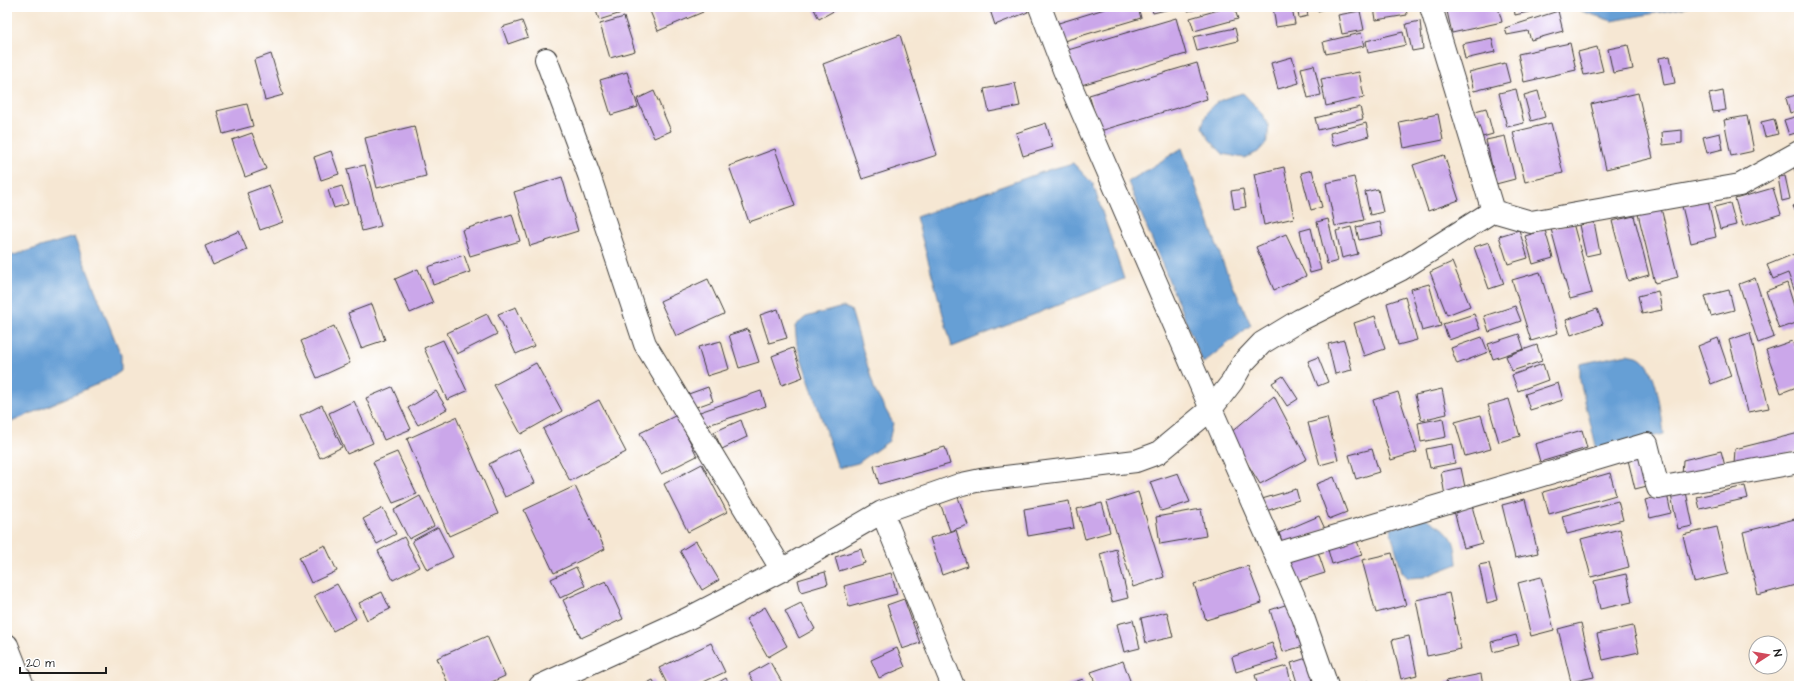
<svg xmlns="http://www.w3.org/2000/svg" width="1806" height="693" viewBox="0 0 1806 693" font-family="'Architects Daughter',sans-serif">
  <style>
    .water { fill: #669fd5; stroke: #415e78 }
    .building { fill: #cba7ea }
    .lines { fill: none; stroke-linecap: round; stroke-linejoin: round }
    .minor-casing { stroke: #3d3a37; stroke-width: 24 }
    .minor { stroke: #fff; stroke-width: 22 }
  </style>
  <rect width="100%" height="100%" fill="#fff"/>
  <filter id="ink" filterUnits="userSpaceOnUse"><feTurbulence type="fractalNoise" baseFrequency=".025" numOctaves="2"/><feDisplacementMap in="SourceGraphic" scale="8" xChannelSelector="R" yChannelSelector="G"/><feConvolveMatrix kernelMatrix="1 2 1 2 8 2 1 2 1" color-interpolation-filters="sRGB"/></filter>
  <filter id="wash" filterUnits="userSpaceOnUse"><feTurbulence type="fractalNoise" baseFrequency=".012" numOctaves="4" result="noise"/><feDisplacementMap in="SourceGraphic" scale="16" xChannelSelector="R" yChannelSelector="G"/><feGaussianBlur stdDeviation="0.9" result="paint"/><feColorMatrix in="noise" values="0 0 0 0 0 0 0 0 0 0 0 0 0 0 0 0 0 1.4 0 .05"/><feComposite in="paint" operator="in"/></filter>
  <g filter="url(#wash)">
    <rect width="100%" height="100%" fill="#f6e7d3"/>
    <path class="water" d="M1581 7H1688L1612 21 1581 11Z
      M1243 93 1260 111 1269 126 1267 142 1258 152 1244 158 1223 154 1209 139 1202 127C1209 101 1219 100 1243 93Z
      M1182 148 1225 268 1251 325 1203 363 1128 182Z
      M1073 163 1093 184 1124 279 952 347 916 217 1048 170Z
      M74 237 121 355V371L111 378 7 424V257Z
      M843 307 851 310 875 391 893 423 889 441 858 463 838 468 797 345 795 326 806 317Z
      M1627 354C1630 355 1636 355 1639 357 1658 367 1661 414 1664 434L1597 450 1580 381V364Z
      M1426 518C1451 534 1455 534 1457 564L1424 577 1408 578 1402 572 1390 529Z"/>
    <g id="blocks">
      <path class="building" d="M595 7H630L631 10 599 20Z
        M659 7H701L703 12 658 31 650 11Z
        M818 7H841L819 19 814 9Z
        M989 7H1026L1028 12 995 25Z
        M1111 7H1138L1141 18 1057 43 1052 25Z
        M1151 7H1174V8L1153 13Z
        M1187 7H1203V8L1188 11Z
        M1229 7H1234L1238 19 1194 31 1190 18Z
        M1273 7H1292L1295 24 1276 27Z
        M1297 7H1306L1308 16 1299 18Z
        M1317 7H1331L1318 11Z
        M1374 7H1406L1407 15 1376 20Z
        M1446 7H1498L1502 22 1452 33Z
        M1514 7H1546V8L1515 15Z
        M1360 11 1364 30 1342 34 1338 15Z
        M1558 11 1563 31 1531 40 1528 31 1507 35 1505 28Z
        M624 17 635 51 610 58 600 24Z
        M1176 18 1186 54 1078 86 1068 50Z
        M522 21 528 37 508 44 502 27Z
        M1420 21 1423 49 1412 51 1406 24Z
        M1235 28 1238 41 1197 51 1193 37Z
        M1403 32 1406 45 1368 53 1366 41Z
        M1361 33 1364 46 1326 54 1323 42Z
        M900 35 937 155 862 179 823 64Z
        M1492 38 1495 52 1465 59 1462 44Z
        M1570 43 1576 70 1524 82 1518 54Z
        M1628 45 1633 69 1613 73 1608 49Z
        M1597 47 1603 71 1584 75 1578 52Z
        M271 54 283 95 265 100 254 60Z
        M1670 56 1675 83 1664 85 1659 58Z
        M1292 57 1299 83 1278 89 1271 63Z
        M1197 63 1207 99 1100 131 1089 95Z
        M1505 63 1510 82 1474 91 1469 72Z
        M1314 65 1321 95 1308 98 1301 68Z
        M627 72 638 107 611 115 600 80Z
        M1359 72 1364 97 1326 106 1321 79Z
        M1015 83 1020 106 989 112 984 89Z
        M1516 89 1524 123 1507 127 1499 93Z
        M654 91 671 131 654 138 637 99Z
        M1538 91 1545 117 1531 121 1524 95Z
        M1723 91 1726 110 1713 112 1709 94Z
        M1638 93 1653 158 1606 169 1591 104Z
        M1799 94V110L1790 113 1786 98Z
        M247 104 253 126 223 134 217 111Z
        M1360 107 1363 119 1318 130 1315 118Z
        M1486 108 1493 134 1479 138 1472 112Z
        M1438 114 1443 140 1404 148 1399 122Z
        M1747 116 1754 151 1731 156 1724 120Z
        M1798 116 1799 132 1789 135 1784 120Z
        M1774 119 1778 134 1765 137 1761 122Z
        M1046 123 1053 147 1023 156 1016 133Z
        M1366 123 1369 136 1333 146 1330 133Z
        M1551 123 1563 173 1525 182 1513 132Z
        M414 126 426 176 377 188 365 138Z
        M1682 130V143L1663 145 1662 132Z
        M252 133 266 169 245 177 232 140Z
        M1720 133 1723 149 1707 153 1703 137Z
        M1505 136 1515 179 1496 184 1486 140Z
        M775 149 795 206 749 222 729 166Z
        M331 151 339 174 321 180 314 157Z
        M1444 155 1459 200 1428 211 1413 165Z
        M1799 161V185L1793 163Z
        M365 165 381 226 362 231 347 169Z
        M1284 167 1294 218 1264 225 1254 174Z
        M1312 170 1322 207 1311 210 1301 173Z
        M1785 176 1790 199 1782 201 1778 177Z
        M562 177 578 231 530 246 514 192Z
        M1354 177 1364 220 1335 226 1326 183Z
        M269 185 283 222 260 230 247 193Z
        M342 186 348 204 334 208 328 190Z
        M1773 188 1781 214 1743 226 1735 199Z
        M1243 189 1246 207 1234 209 1231 191Z
        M1378 189 1383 212 1370 215 1365 192Z
        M1708 200 1716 237 1691 243 1682 206Z
        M1730 203 1736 225 1720 229 1714 207Z
        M1799 204V219L1793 206Z
        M1661 208 1678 277 1655 283 1638 214Z
        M512 214 520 241 470 256 462 230Z
        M1634 216 1649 275 1628 281 1612 221Z
        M1328 219 1338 261 1327 264 1317 222Z
        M1380 222 1383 235 1359 240 1356 227Z
        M1594 222 1600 253 1586 256 1579 225Z
        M1573 223 1592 293 1570 299 1551 229Z
        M1351 227 1358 254 1342 258 1336 231Z
        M1311 228 1321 270 1310 273 1300 231Z
        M1519 230 1528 258 1508 264 1499 236Z
        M1545 230 1553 258 1533 264 1525 236Z
        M239 231 247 250 213 265 205 246Z
        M1286 234 1306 276 1274 290 1256 247Z
        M1489 242 1504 284 1489 289 1474 247Z
        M1799 252V303L1788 273 1773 279 1767 265Z
        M464 255 470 272 433 285 428 267Z
        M1452 262 1470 306 1447 315 1430 272Z
        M418 269 433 303 410 313 395 279Z
        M1540 272 1558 333 1531 341 1512 280Z
        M1755 278 1774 337 1758 343 1739 284Z
        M708 279 724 314 676 336 660 301Z
        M1787 283 1799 322 1779 329 1766 291Z
        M1429 284 1441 326 1422 331 1411 289Z
        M1729 290 1734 310 1711 316 1705 296Z
        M1658 291 1662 310 1642 314 1638 296Z
        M1405 297 1417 340 1398 345 1387 303Z
        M372 304 385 340 361 348 348 313Z
        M1515 306 1521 321 1489 332 1484 316Z
        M516 307 534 346 516 354 498 314Z
        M778 309 787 338 769 343 760 315Z
        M1597 309 1603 324 1571 335 1566 320Z
        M487 314 497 334 457 354 447 333Z
        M1474 314 1480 329 1449 340 1443 324Z
        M1375 316 1385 349 1364 356 1354 323Z
        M334 326 350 363 317 378 301 341Z
        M748 329 759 362 739 368 729 335Z
        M1750 333 1769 408 1748 412 1729 340Z
        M1519 334 1524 349 1493 359 1488 344Z
        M1482 337 1488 352 1457 364 1451 348Z
        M1718 338 1731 376 1711 384 1698 346Z
        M443 340 467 391 447 400 424 348Z
        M1344 340 1352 370 1335 374 1328 344Z
        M721 341 729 369 707 376 698 347Z
        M1792 341 1799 359V386L1781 393 1766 350Z
        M1537 345 1542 361 1512 371 1506 356Z
        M793 348 803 377 782 385 772 356Z
        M1318 357 1328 382 1318 386 1308 361Z
        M536 363 562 411 521 434 494 385Z
        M1543 364 1548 380 1518 391 1512 375Z
        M1283 376 1298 399 1287 406 1272 383Z
        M1558 383 1563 400 1530 410 1525 394Z
        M392 387 411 429 384 440 366 398Z
        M708 387 713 401 688 410 683 396Z
        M1442 389 1447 414 1421 420 1415 395Z
        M436 391 447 409 418 425 408 408Z
        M761 391 766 406 699 428 694 414Z
        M1398 392 1417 452 1391 460 1373 400Z
        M1274 396 1307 459 1260 484 1229 434Z
        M1509 399 1520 436 1499 442 1488 405Z
        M599 400 626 452 570 481 543 429Z
        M354 401 373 443 347 454 329 413Z
        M322 405 342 447 320 458 300 416Z
        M677 415 697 456 661 474 640 433Z
        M1481 415 1491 449 1465 456 1455 422Z
        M456 417 498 514 449 536 407 439Z
        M1327 418 1338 460 1320 465 1308 423Z
        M1443 418 1446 437 1421 442 1418 423Z
        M741 420 747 437 722 449 714 432Z
        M1582 430 1587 448 1540 462 1535 444Z
        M1799 433V451L1734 465 1735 449Z
        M1452 444 1455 463 1430 468 1426 449Z
        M945 447 950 464 879 484 874 466Z
        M519 449 535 483 505 497 489 464Z
        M1372 449 1379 472 1356 479 1349 455Z
        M1721 451 1725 466 1682 477 1683 460Z
        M397 452 417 494 393 503 373 462Z
        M1643 456 1651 485 1635 489 1628 460Z
        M702 464 727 512 688 532 664 484Z
        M1461 468 1466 492 1445 496 1441 472Z
        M1178 473 1190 502 1161 511 1150 482Z
        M1610 473 1616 495 1549 514 1543 492Z
        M1334 477 1347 512 1329 519 1316 484Z
        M575 486 605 549 554 573 524 510Z
        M1745 486 1748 498 1700 509 1697 497Z
        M1685 487 1693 526 1678 529 1670 490Z
        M1296 489 1299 500 1266 511 1262 499Z
        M1138 492 1164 577 1133 587 1107 502Z
        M1667 494 1671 513 1650 518 1645 500Z
        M420 496 434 526 409 539 394 510Z
        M958 497 968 525 950 531 940 503Z
        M1525 499 1538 553 1515 558 1502 505Z
        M1069 501 1074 528 1028 536 1024 509Z
        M1618 501 1623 520 1567 534 1562 516Z
        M1102 503 1110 532 1085 539 1077 509Z
        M1472 506 1482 543 1464 548 1454 511Z
        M383 508 396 534 377 544 363 519Z
        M1201 509 1206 536 1160 544 1156 517Z
        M1319 516 1325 529 1284 546 1279 533Z
        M1799 518V584L1758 595 1743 532Z
        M438 527 453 557 427 570 412 541Z
        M1717 527 1728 574 1694 582 1683 535Z
        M1620 529 1629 567 1591 577 1581 539Z
        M956 530 967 566 942 575 930 538Z
        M1355 535 1362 555 1332 564 1326 543Z
        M404 537 419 567 393 580 378 551Z
        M696 541 719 580 702 590 680 551Z
        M325 545 337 571 311 583 299 557Z
        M861 549 865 563 839 571 835 557Z
        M1116 549 1128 598 1112 602 1100 554Z
        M1318 552 1325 573 1296 582 1290 561Z
        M1392 553 1406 605 1376 613 1362 560Z
        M1489 563 1498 600 1487 603 1479 565Z
        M1248 566 1262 603 1206 620 1194 584Z
        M576 567 585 586 560 598 551 579Z
        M825 572 828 584 801 592 798 580Z
        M891 573 897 594 849 607 844 586Z
        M1626 574 1632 602 1600 609 1594 581Z
        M1541 577 1554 630 1531 636 1518 583Z
        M606 581 623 619 581 638 563 600Z
        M337 584 356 619 333 631 314 596Z
        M382 592 390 609 367 620 359 603Z
        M1449 593 1461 649 1427 656 1416 600Z
        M904 599 920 643 902 649 887 605Z
        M1294 602 1307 645 1283 652 1270 610Z
        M801 603 815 629 799 638 785 611Z
        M765 607 787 646 768 657 746 619Z
        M1167 612 1173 637 1146 643 1141 618Z
        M1133 620 1140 648 1124 652 1117 624Z
        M1581 623 1594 677 1571 682 1558 629Z
        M1633 626 1639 652 1603 660 1597 634Z
        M1516 635 1519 645 1493 652 1491 642Z
        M487 636 505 676 483 686H449L437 658Z
        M1409 636 1417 675 1401 679 1392 640Z
        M711 643 725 672 695 686H668L659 668Z
        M1272 643 1278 659 1236 672 1232 657Z
        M897 648 905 667 879 678 871 660Z
        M1313 656 1321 684 1298 686 1291 663Z
        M1123 661 1132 686H1096L1091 672Z
        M770 662 783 684 779 686H756L749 674Z
        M1287 666 1292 686H1258L1255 675Z
        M1481 674 1483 686H1447L1446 681Z
        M726 678 730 686H712Z
        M1083 679 1085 686H1063Z
        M653 680 656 686H641Z
        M1368 681 1370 686H1352Z"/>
    </g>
  </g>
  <g filter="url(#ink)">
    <use href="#blocks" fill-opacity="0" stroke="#3d3a37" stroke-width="1"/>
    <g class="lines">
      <g class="minor-casing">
        <path id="minor" d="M1040 7 1064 70 1211 409 1303 617 1327 686
          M1431 7 1493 211
          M546 59 589 175 645 344 782 570
          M882 512 953 686
          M1276 554 1647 444 1658 488 1799 462
          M7 645 23 686
          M540 686 687 619 782 570 882 512 962 484 981 480 1136 461 1158 453 1211 409 1232 382 1243 363 1262 343 1300 320 1400 270 1493 211 1531 222 1740 185 1799 152"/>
      </g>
      <use href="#minor" class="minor"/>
    </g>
  </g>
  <rect width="1806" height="693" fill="none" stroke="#fff" stroke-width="24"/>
  <g transform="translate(1768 655) rotate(78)"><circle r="19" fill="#ffffff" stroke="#a4a4a4"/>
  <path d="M0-3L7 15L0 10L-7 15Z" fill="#d1495b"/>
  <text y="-6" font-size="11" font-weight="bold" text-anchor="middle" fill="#1c1c1c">N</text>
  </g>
  <path d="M20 667v6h86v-6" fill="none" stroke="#1c1c1c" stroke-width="2"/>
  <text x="26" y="667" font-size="12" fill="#1c1c1c" stroke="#ffffff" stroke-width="3" paint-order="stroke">20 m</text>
</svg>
